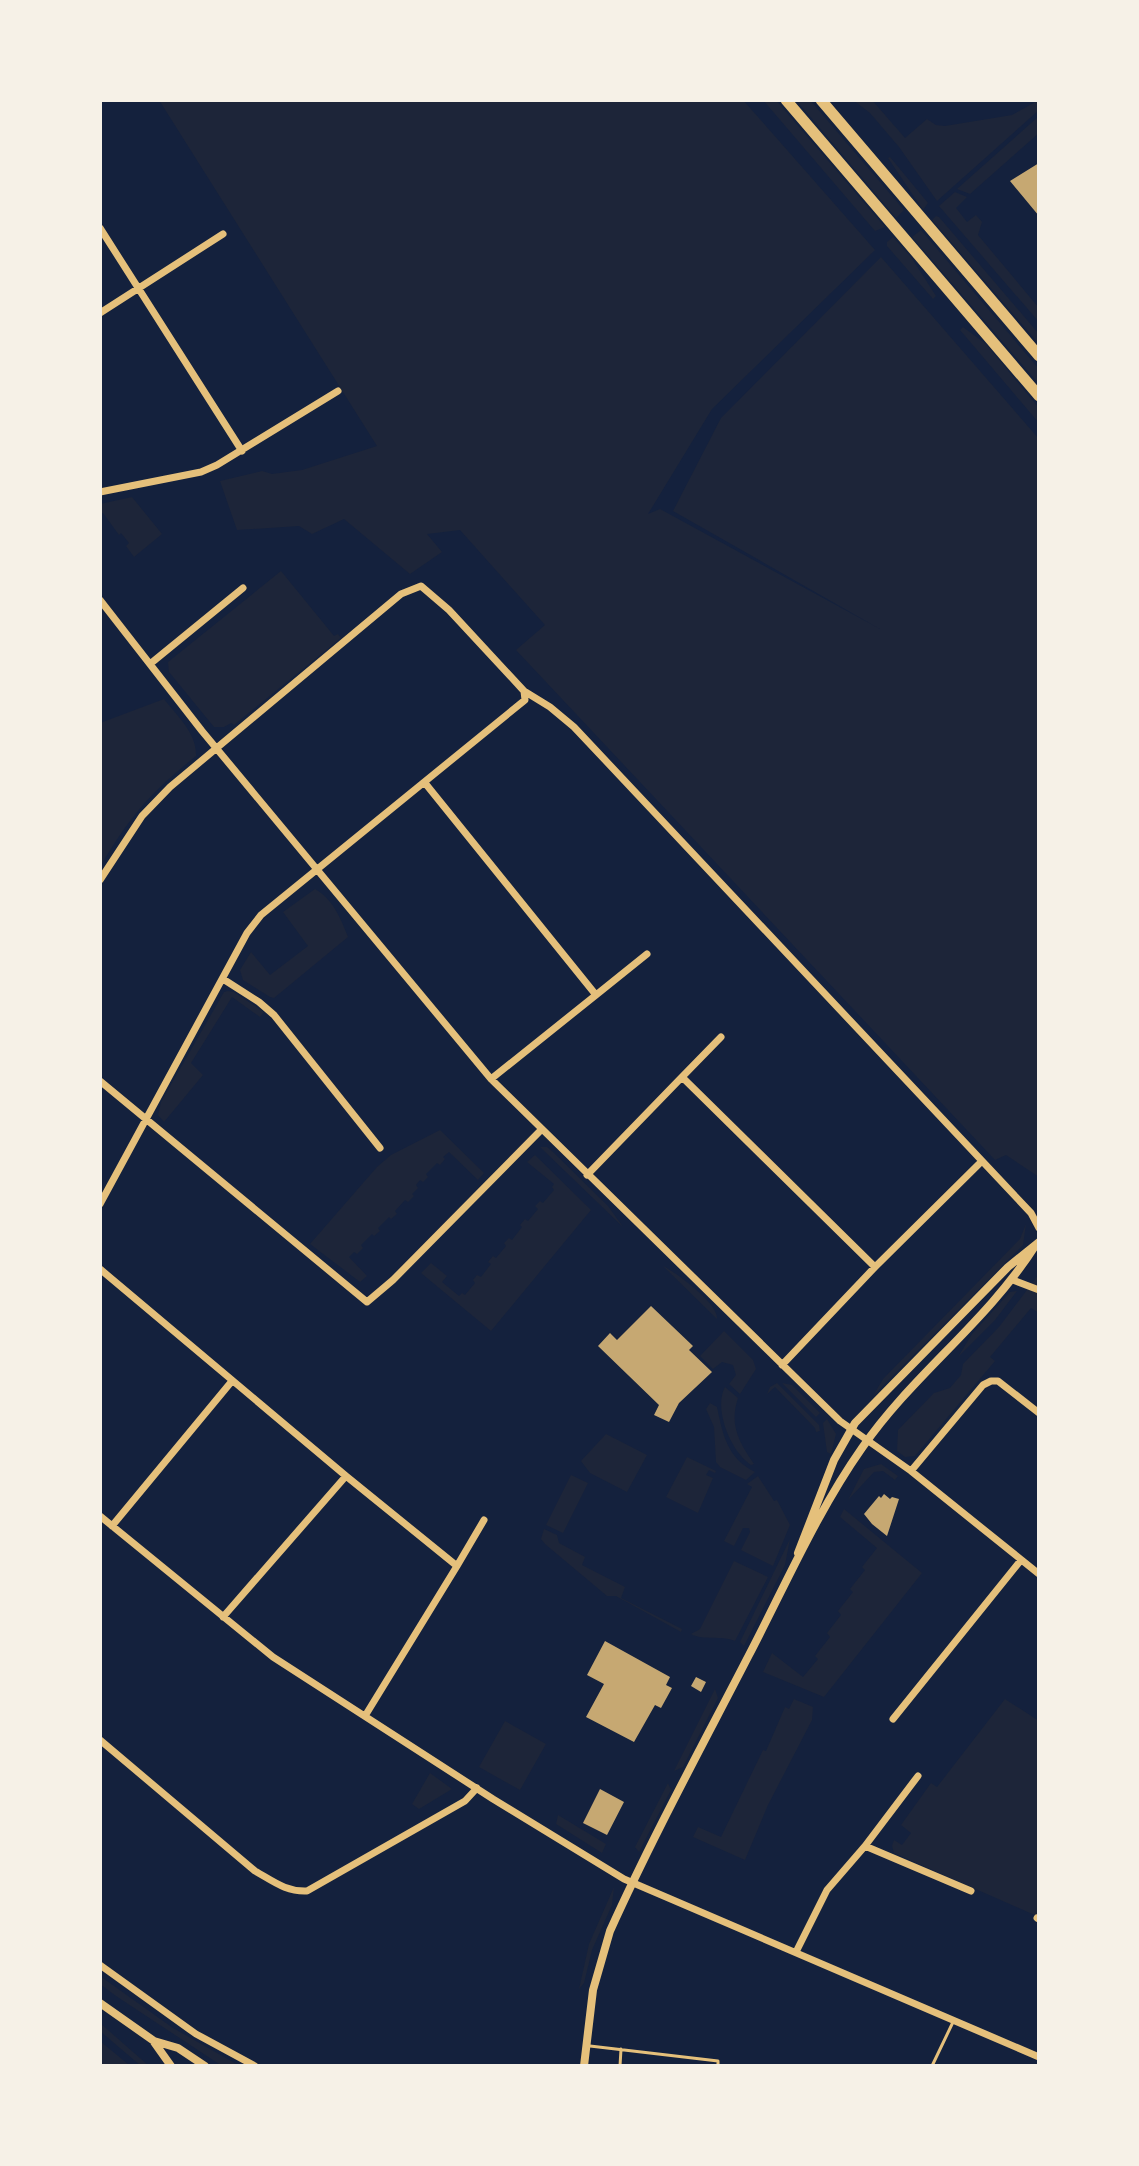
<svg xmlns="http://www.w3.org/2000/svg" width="1139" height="2166" viewBox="0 0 1139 2166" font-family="Rubik,sans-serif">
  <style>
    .green { fill: #1d2539 }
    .building { fill: #c6a872 }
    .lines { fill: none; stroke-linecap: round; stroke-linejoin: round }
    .service { stroke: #e5c07b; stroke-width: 3 }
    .minor { stroke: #e5c07b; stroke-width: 7 }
    .tertiary { stroke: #e5c07b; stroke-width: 8 }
    .primary { stroke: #e5c07b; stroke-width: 11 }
  </style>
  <rect width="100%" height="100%" fill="#14213d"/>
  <path class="green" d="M159 100H743L875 250 712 409 648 514 660 509 880 629 673 511 721 418 881 257 1039 439V1177L1006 1155 995 1160 516 650 545 625 460 530 427 534 442 552 410 574 344 519 312 534 299 526 237 530 220 481 262 471 272 474 302 470 377 446Z
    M763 100H776L885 227 875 231Z
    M796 100H810L904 210 896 218Z
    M853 100H872L905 138 927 119 936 125 945 126 1012 115 1039 100V110L937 201 899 147 870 113Z
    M1039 116V133L970 194 957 189Z
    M890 157 928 203 923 210 888 158Z
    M955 192 967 197 956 208 967 222 976 215 982 222 978 235 1039 308V322L939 206Z
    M936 216 939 217 1039 334V344L932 220Z
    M921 230 1039 369V384L912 237Z
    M893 237 911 257 936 296 933 299 887 246V242Z
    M963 327 986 344 1039 408V423L960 330Z
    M132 497 162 534 134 557 126 546 129 543 121 533 119 535 103 513H100V504Z
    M281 571 334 636 338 634 341 638 234 725 231 723 224 727H214L169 672 168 662Z
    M164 699C177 716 197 733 196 756 150 793 130 816 100 867V723Z
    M315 889C333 899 341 919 348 937L274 998 270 997 243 980 240 970 251 952 270 975 308 946 283 912Z
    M228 991 234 992 264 1012 260 1017 232 997 191 1063 203 1075 164 1122 158 1115 161 1102 224 992Z
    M440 1130 484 1173 478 1180 449 1152 443 1157 445 1159 440 1165 437 1163 426 1174 428 1177 423 1182 420 1180 416 1185 418 1188 412 1194 414 1196 408 1202 405 1200 395 1211 397 1214 391 1219 389 1217 378 1228 380 1231 374 1236 372 1234 361 1245 363 1248 357 1254 354 1252 349 1257 367 1276 360 1282 310 1244 377 1167 391 1155Z
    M540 1147H547L553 1152 608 1206 623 1227Z
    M535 1155 591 1210 491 1331 421 1273 431 1263 447 1276 442 1282 459 1296 462 1293 465 1295 475 1283 473 1280 477 1275 481 1277 491 1264 488 1262 493 1256 496 1258 506 1246 504 1243 509 1238 512 1240 522 1227 520 1225 525 1219 528 1221 538 1209 535 1206 540 1201 543 1203 554 1190 552 1187 554 1184 527 1162Z
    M1026 1224 1023 1245 873 1396 883 1379 1020 1239Z
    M663 1266C677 1273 719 1304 717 1319Z
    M1039 1274V1313L1031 1308 990 1357 995 1361 915 1456 905 1457 897 1451 898 1430 934 1393 950 1388 961 1375 963 1364 999 1327Z
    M1017 1291 995 1320 958 1357 972 1334 1010 1292Z
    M724 1331 753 1360 756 1369 740 1394 729 1384 736 1375 733 1365 722 1362 713 1369 700 1356Z
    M777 1383 819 1425 820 1431 816 1432 815 1428 775 1387 767 1394 770 1387Z
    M782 1383 792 1385 820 1413 816 1417Z
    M725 1387 738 1398C729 1425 739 1442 754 1464L751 1465C731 1452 713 1409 725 1387Z
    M710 1403 717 1407C723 1435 727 1458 755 1472L746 1480 720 1467 716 1462 714 1427 706 1409Z
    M827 1419 836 1434 831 1454 827 1452 823 1423Z
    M606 1434 647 1455 627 1492 590 1473 581 1461Z
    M687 1457 716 1471 715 1473 709 1470 706 1475 713 1478 698 1513 666 1497Z
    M881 1464 898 1476 895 1480 883 1471 874 1472 848 1500 864 1469Z
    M571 1475 588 1483 563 1533 546 1525Z
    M758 1476 774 1501 777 1500 790 1525 773 1566 741 1550 750 1532 749 1528H743L734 1546 724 1541 752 1487 747 1484Z
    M844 1509 922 1573 824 1697 763 1672 772 1653 803 1677 818 1659 815 1656 830 1637 827 1633 841 1615 838 1611 853 1592 850 1589 865 1570 862 1567 877 1548 840 1517Z
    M544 1529 557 1535 559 1543 585 1557 582 1565 625 1587 621 1598 682 1629 681 1632 616 1596H607L545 1544 541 1539Z
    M790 1539 785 1565 744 1646 740 1642Z
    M734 1561 768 1577 735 1641C721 1635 704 1641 691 1634L700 1629Z
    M715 1689 718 1698 683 1767 674 1771Z
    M794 1699 813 1707 812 1720 768 1805 745 1860 693 1837 698 1827 721 1837 763 1750 766 1751 785 1707 789 1709Z
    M1005 1699 1039 1721V1917L894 1853 892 1846 894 1840 902 1845 911 1833 901 1825 931 1783 937 1787Z
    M505 1721 546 1744 520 1790 479 1767Z
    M430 1773 452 1789 419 1809 412 1804Z
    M668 1783 671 1790 639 1852 635 1847Z
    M558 1815 606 1844 602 1853 556 1824Z
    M614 1887 612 1905 592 1950 584 1983 579 1989 589 1944Z
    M100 1976 173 2028 240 2066H222L116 1996 100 1984Z
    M100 2023 149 2066H141L100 2031Z
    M100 2041 129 2065 131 2066H100Z"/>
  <path class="building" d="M1039 163V216L1010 181Z
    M651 1306 693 1346 689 1350 712 1372 679 1403 669 1422 654 1415 659 1405 598 1346 610 1333 617 1340Z
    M884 1494 890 1499 892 1497 899 1499 887 1536 872 1524 864 1514 879 1496 881 1498Z
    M605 1641 670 1677 666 1685 672 1688 661 1708 655 1705 634 1742 586 1717 604 1684 587 1675Z
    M696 1677 706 1682 701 1692 691 1686Z
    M600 1789 624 1802 607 1835 583 1823Z"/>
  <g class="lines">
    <path class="service" d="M590 2046 718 2061V2066
      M620 2066 621 2049
      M932 2066 954 2020"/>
    <path class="minor" d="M100 228 242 451
      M100 313 223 234
      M100 492 201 472 217 465 338 391
      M100 600 202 731 491 1079 840 1421 911 1471 1039 1574
      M150 664 243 588
      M425 783 596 995 491 1079
      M100 880 142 816 170 787 401 594 421 586 449 610 524 691 550 707 574 727 1031 1213 1039 1228
      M223 979 259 1002 274 1015 380 1148
      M596 995 647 954
      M682 1077 721 1037
      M100 1081 367 1302 393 1280 541 1130
      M587 1175 682 1077 875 1267
      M100 1204 247 933 261 915 525 700 524 691
      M100 1269 346 1476 457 1566 365 1716
      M1013 1280 1039 1290
      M782 1365 875 1267 982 1161
      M911 1471 983 1385 991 1381H998L1039 1413
      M100 1516 273 1657 493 1799 624 1879 1039 2057
      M112 1526 232 1381
      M457 1566 484 1520
      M223 1617 346 1476
      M893 1719 1021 1560
      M100 1740 255 1871C273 1881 286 1892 307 1891L465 1801 477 1788
      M865 1846 918 1776
      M1037 1918 1039 1919
      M796 1952 827 1890 865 1846 971 1891
      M100 1965 196 2034 255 2066"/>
    <path class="tertiary" d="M798 1553 834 1460 855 1423 1008 1267 1039 1242
      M100 2003 154 2041 178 2048 205 2066
      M154 2042 171 2066
      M584 2066 593 1990 610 1931C652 1838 702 1746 749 1655 785 1586 817 1512 862 1448 913 1374 986 1323 1035 1246"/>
    <path class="primary" d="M786 100 1039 396
      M821 100 1039 356"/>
  </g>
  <rect width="1139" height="2166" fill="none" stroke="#f6f1e7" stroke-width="204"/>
</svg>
